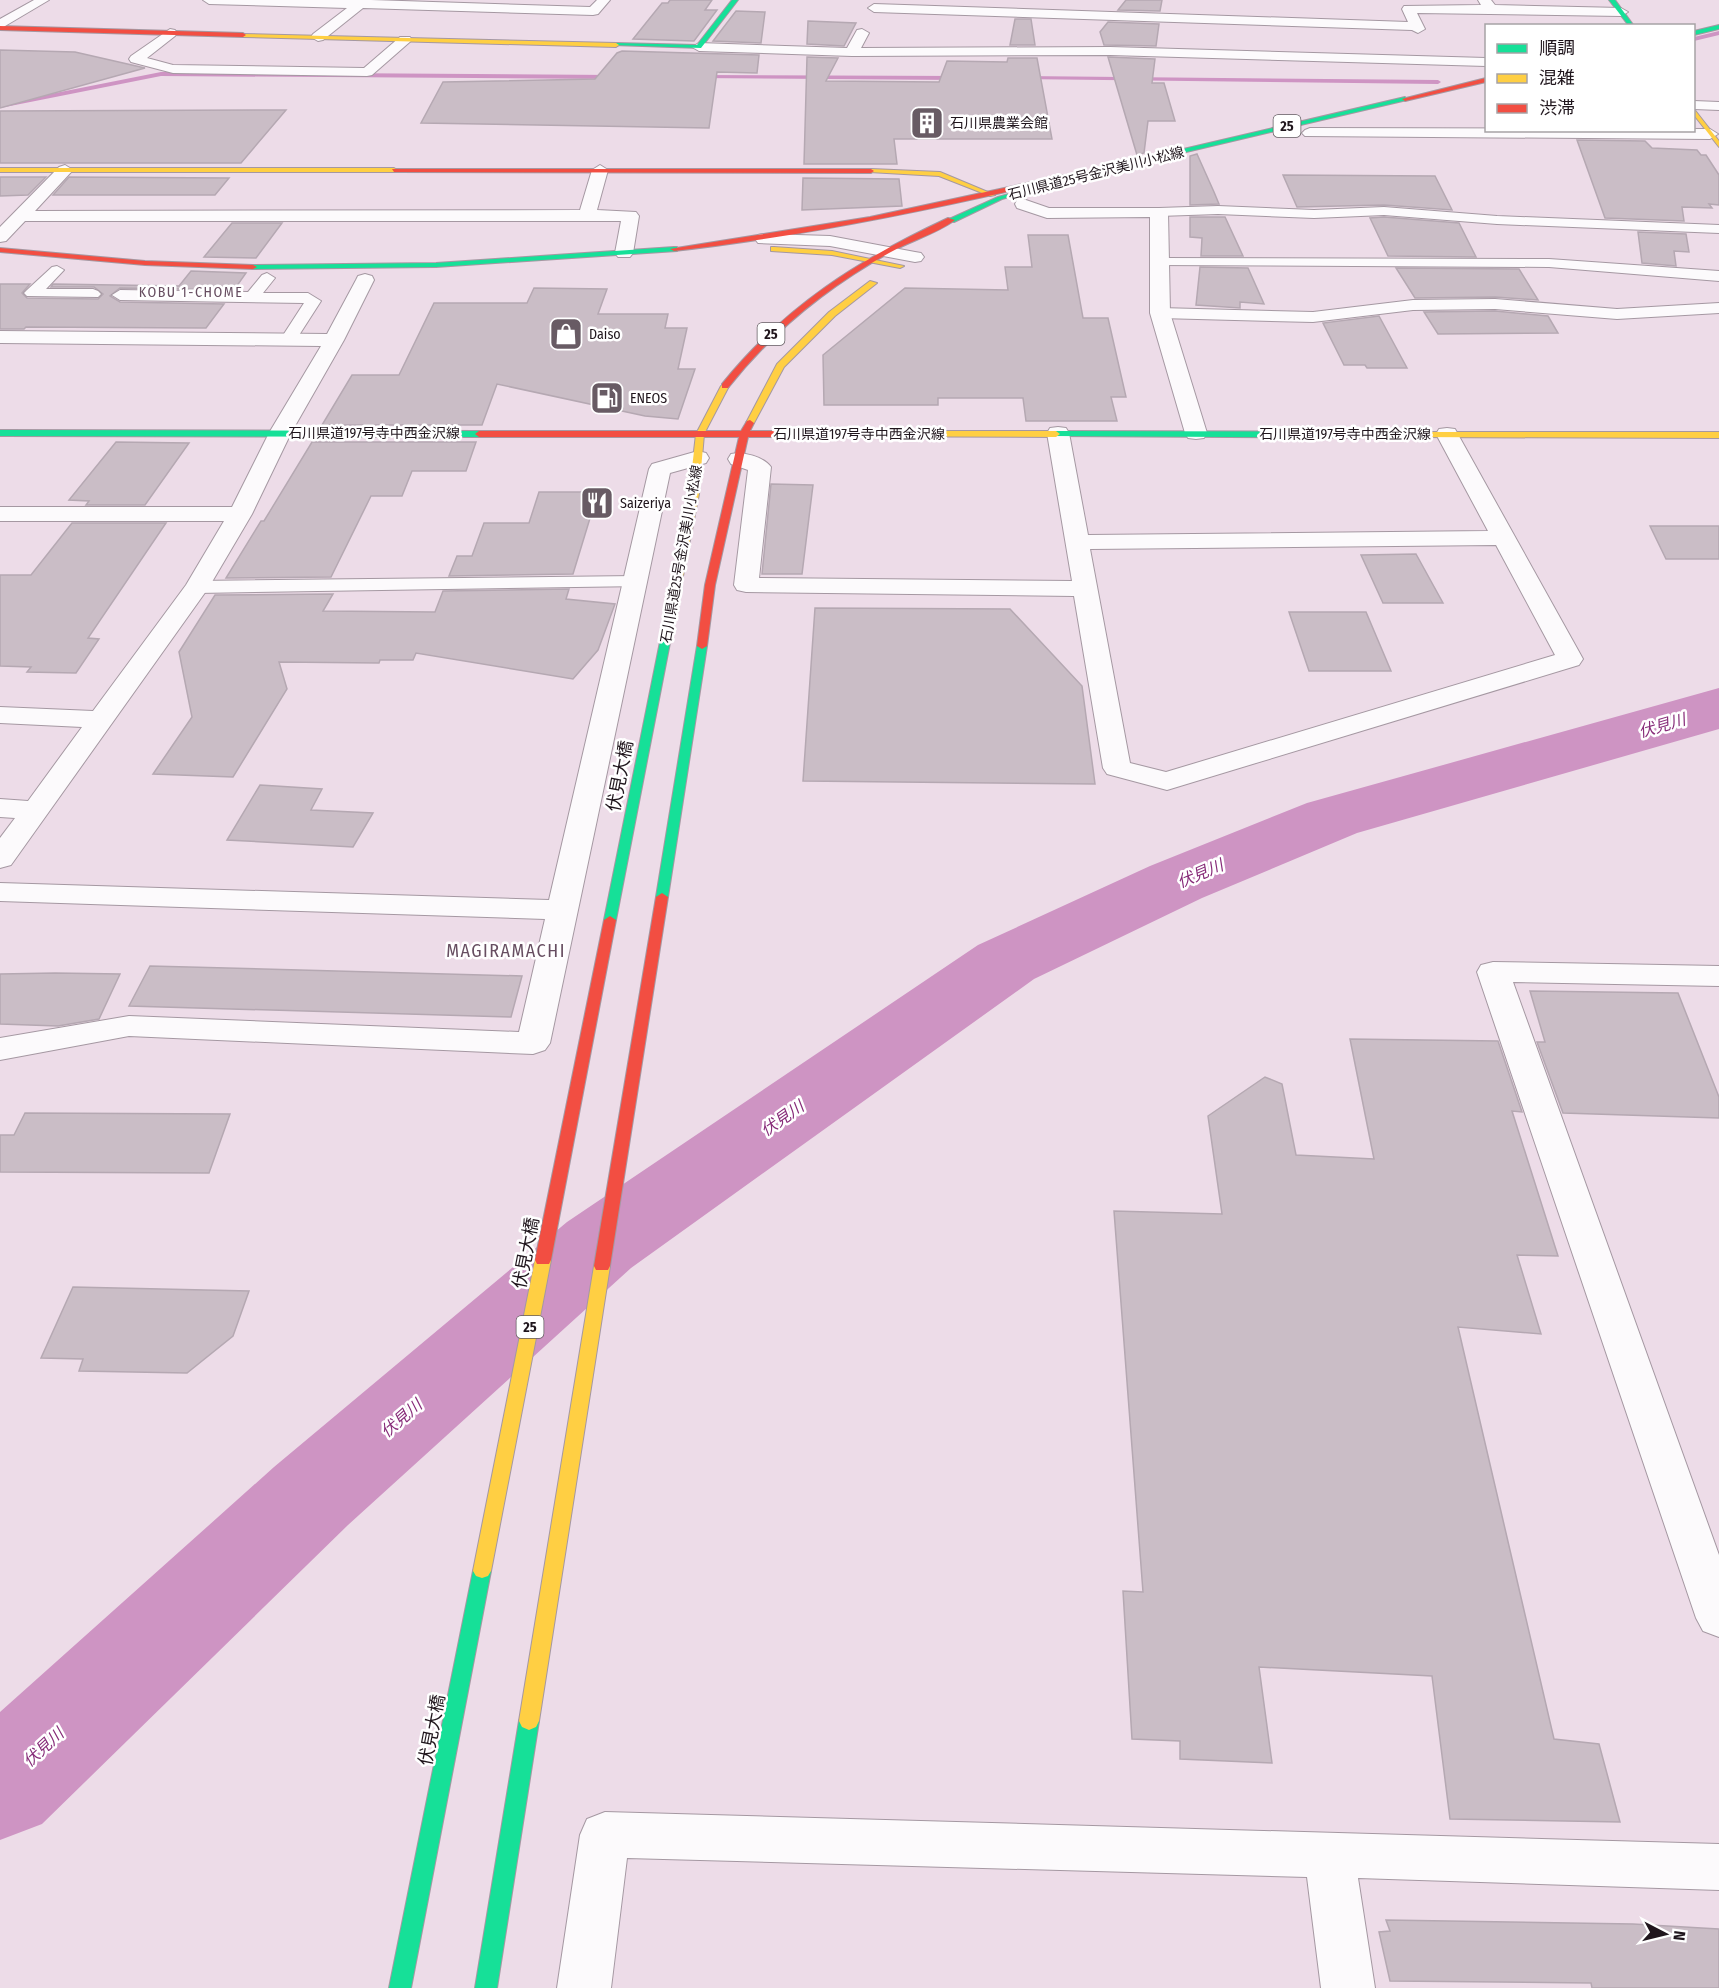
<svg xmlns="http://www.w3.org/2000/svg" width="1719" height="1988" viewBox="0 0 1719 1988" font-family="'Fira Sans Condensed','Noto Sans JP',sans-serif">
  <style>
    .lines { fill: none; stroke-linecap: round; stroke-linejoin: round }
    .stream { fill: #ce94c3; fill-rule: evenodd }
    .river { fill: #ce94c3; fill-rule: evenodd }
    .building { fill: #cabdc6; stroke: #b5a8b2; stroke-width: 1.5 }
    .lane-casing { stroke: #a598a2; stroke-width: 2 }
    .street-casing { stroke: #a598a2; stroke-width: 2 }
    .fast-casing { stroke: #a598a2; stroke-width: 2 }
    .slow-casing { stroke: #a598a2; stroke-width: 2 }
    .jam-casing { stroke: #a598a2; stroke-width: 2 }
    .lane { fill: #fcfafc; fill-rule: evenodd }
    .street { fill: #fcfafc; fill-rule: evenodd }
    .fast { fill: #16e098; fill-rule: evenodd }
    .slow { fill: #ffcf43; fill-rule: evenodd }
    .jam { fill: #f24e42; fill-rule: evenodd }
    .labels { text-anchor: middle; stroke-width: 5; stroke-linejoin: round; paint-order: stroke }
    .far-poi-label { font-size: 14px; fill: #20161d; stroke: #fff; text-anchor: start }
    .shield { fill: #fff; stroke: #635c61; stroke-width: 1.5 }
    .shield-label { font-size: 14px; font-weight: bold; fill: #20161d }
    .far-street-label { font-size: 14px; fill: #20161d; stroke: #fff }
    .far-neighbourhood-label { font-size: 14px; letter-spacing: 1.5px; fill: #674e61; stroke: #fff }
    .water-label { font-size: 16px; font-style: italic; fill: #872c79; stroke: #fff }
    .near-street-label { font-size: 18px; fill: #20161d; stroke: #fff }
    .quarter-label { font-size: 18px; letter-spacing: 1.5px; fill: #674e61; stroke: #fff }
  </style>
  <rect width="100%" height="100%" fill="#eddce8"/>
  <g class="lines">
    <path class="stream" d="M1719 31V35L1694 41V37Z
      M161 72 613 75 616 77 613 79 161 76 0 108V104Z
      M698 75 958 76 961 78 958 80 696 78Z
      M1022 76 1438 80 1441 82 1438 84 1020 79Z"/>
    <path class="river" d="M1719 688V729L1357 833 1202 898 1034 979 631 1268 348 1525 42 1824 0 1840V1712L274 1467 567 1222 978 945 1150 866 1307 803Z"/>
  </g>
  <path class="building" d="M670 0H712L705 10H717L694 41 633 39 662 3H668Z
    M1126 0H1162L1160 11 1118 10Z
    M736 11 765 12 761 43 713 41Z
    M1015 19H1031L1035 45H1010Z
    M808 21 856 23 844 46 807 44Z
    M1108 22 1159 24 1156 46 1104 45 1100 32Z
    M0 50 75 52 145 68 0 108Z
    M622 51 759 55 757 73 717 72 709 128 421 123 443 82 595 79 617 53Z
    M807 57 838 58 826 81 939 82 947 61 1007 62 1008 58H1037L1052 139H894L897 164H804Z
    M1108 57 1155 59 1152 83H1164L1175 121H1148L1144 153 1137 155Z
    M286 110 241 163H0V111Z
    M1577 140 1645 141 1652 148 1697 150 1701 155H1706L1719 175V205L1709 204 1712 208 1682 207 1684 221 1605 218Z
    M1197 154 1214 192 1219 204 1190 205V156Z
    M1283 175 1435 176 1452 210 1384 205 1297 207Z
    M0 177H46L28 195 0 196Z
    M69 177 229 178 215 195H53Z
    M803 178 899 179 902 206 802 210Z
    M1190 217H1225L1243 256H1201L1202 238 1190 237Z
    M1384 217 1459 223 1476 257 1388 256 1370 218Z
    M232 223H282L256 258 204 257Z
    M1638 232 1686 234 1689 252 1674 251 1676 266 1642 263Z
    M1028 235H1068L1083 318H1108L1126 397H1111L1117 421H1026L1023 398H938V405H824L823 355 905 288 1008 290 1005 267H1032Z
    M1200 267 1248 268 1264 304 1240 302V308L1196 305Z
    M1396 268 1519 269 1538 300 1495 297 1415 298Z
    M191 271 246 273 234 290 120 288 110 296 120 302 224 304 206 328 26 327 24 329H0V284H30L22 293 27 298 98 299 103 294 94 287H51L53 284 179 286Z
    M534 288 607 289 598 314H668L665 328H687L678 369H695L678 419 645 416 497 384 482 425H322L352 375H399L434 303H527Z
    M1495 311 1548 316 1558 333 1438 334 1424 312Z
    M1379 316 1407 368H1367L1365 365H1344L1323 323Z
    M116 442 189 443 145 505H86L89 501 69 500Z
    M312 442H476L466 471H412L402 496H371L331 577 226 578 261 521H264Z
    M771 484 813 485 802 574H762Z
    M539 492H598L573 574 449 576 457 556H472L484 523H529Z
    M72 523H166L88 638 99 639 76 673 27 672 31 667 0 666V575H31Z
    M1650 526H1719V559H1666Z
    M1416 554 1443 603H1383L1361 555Z
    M569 589 566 599 615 604 598 650 573 679 416 653 413 660H380L379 663 279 662 287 689 233 777 153 774 192 717 179 652 215 595 333 594 323 611 435 612 443 591Z
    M815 608 1010 609 1082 686 1095 784 803 781Z
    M1289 612H1366L1391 671H1309Z
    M260 785 322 789 311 810 373 813 353 847 227 840Z
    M150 966 522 976 511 1017 129 1006Z
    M55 973 120 974 99 1019 58 1026 0 1024V974Z
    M1530 991 1678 993 1719 1097V1118L1563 1113 1537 1042H1545Z
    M1350 1039 1498 1041 1522 1112 1512 1111 1558 1256 1517 1255 1541 1334 1458 1327 1554 1739 1599 1744 1620 1822 1450 1819 1432 1676 1259 1667 1272 1763 1180 1759V1741L1132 1739 1123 1591 1143 1592 1114 1211 1222 1214 1208 1116 1265 1077 1282 1084 1296 1155 1374 1159Z
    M25 1113 230 1114 209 1173 0 1172V1135H14Z
    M73 1287 249 1291 233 1336 187 1373 79 1371 83 1359 41 1358Z
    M1386 1920 1633 1924 1719 1929V1988H1592L1591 1983 1390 1981 1379 1932 1390 1931Z"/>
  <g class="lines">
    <g class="lane-casing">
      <path id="lane" d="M1218 206 1314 210 1384 207 1497 216 1719 225V233L1497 224 1384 215 1314 218 1218 214 1159 216 1152 212 1159 208Z
        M1159 258 1549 259 1719 271V281L1549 267 1154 265 1152 262Z
        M57 266 64 270 46 289H93L98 291 101 294 98 297 27 296 24 293 27 290 52 267Z
        M267 273 275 278 263 293H308L321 301 294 343H282L280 340 304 303 120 300 112 295 120 290 248 292 262 275Z
        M1495 299 1617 309 1719 303V313L1617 319 1495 309 1413 310 1313 322 1160 318 1152 313 1160 308 1313 312 1413 300Z
        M636 576 643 578 646 582 643 586 197 593 190 591 187 587 190 583 197 581Z"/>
    </g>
    <g class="street-casing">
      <path id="street" d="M34 0H49L0 29V19Z
        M203 0H371L590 7 597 0H610L598 14 593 15 363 8 323 40 318 41 311 37 313 34 347 8 209 4Z
        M1478 0H1491L1495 5 1621 8 1628 12 1621 16 1417 13 1425 29 1418 33 1412 30 874 12 868 8 874 4 1408 22 1402 9 1404 6 1481 5Z
        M170 29 175 30 177 33 175 36 147 58 173 65 364 68 400 37H410L412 40 372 75 367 76 173 73 131 62 129 59 131 56Z
        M862 29 869 33 861 48 1110 47 1486 58V66L1110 55 852 56 699 51 692 47 699 43 847 48 857 30Z
        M1694 101 1719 102V110L1694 109Z
        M1310 128 1710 129 1718 134 1710 139 1305 136 1302 133 1305 130Z
        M65 165 73 170 35 211 580 210 592 170 600 165 608 170 597 210 636 212 639 216 633 253 630 257H618L615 253 621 221H25L6 241 0 242V227L59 167Z
        M1023 199 1049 208H1165L1168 212 1170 313 1207 433 1204 438 1196 439 1188 438 1185 433 1150 313V217L1047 218 1017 208 1015 204 1017 200Z
        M764 234 830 236 915 252 921 253 924 257 921 261 915 262 830 246 758 243 755 239 758 235Z
        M365 274 372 276 374 280 344 340 291 433 252 514 209 587 11 865 0 868V838L15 818 0 817V799L28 801 82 727 0 723V707L93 711 186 585 224 521H0V507H232L269 433 321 346 0 343V331L327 334 356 280 358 276Z
        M1058 427 1066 428 1069 433 1088 535 1488 531 1436 434 1439 429 1447 428 1455 429 1583 659 1579 665 1167 790 1107 774 1103 768 1074 596 746 592 737 590 734 585 748 470 731 464 728 459 731 454C743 451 764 457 771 467L759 578 1072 581 1047 433 1050 428ZM1496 545 1555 655 1166 772 1130 763 1090 549Z
        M698 451 706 453 709 458 706 463 670 473 550 1043 545 1050 533 1054 129 1036 0 1060V1038L129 1016 519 1032 545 919 0 901V883L549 900 649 469 652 464Z
        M1493 962 1719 966V986L1513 982 1719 1555V1637L1703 1631 1696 1618 1477 972 1481 965Z
        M605 1812 1719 1844V1890L1358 1878 1375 1988H1321L1307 1877 627 1858 611 1988H557L580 1835 587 1819Z"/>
    </g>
    <g class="fast-casing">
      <path id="fast" d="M732 0H738L701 48 613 45 616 43 697 45Z
        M1609 0H1615L1634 26H1629Z
        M1719 25V29L1694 35V31Z
        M1405 97 1407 100 1089 175 1002 199 954 222 947 220 998 197 1085 172Z
        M674 247H677V251L436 267 253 269 249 267 253 265 436 263Z
        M0 430 479 431 483 434 479 437 0 436Z
        M1056 431 1413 432 1417 435 1413 438 1053 436 1052 434Z
        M671 609 676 612 616 920 610 924 604 920 666 612Z
        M702 643 707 646 668 897 662 901 656 897 697 646Z
        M482 1564 488 1566 491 1571 411 1988H389L473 1571 476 1566Z
        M529 1712 536 1715 539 1721 497 1988H475L519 1721 522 1715Z"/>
    </g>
    <g class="slow-casing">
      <path id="slow" d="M241 34 616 43 619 45 616 47 243 37Z
        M1694 109 1719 141V147L1694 115Z
        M0 168H394L397 170 394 172H0Z
        M871 169 940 172 995 195 990 196 939 176 869 172Z
        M774 247 832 251 904 266 900 268 832 255 771 251V247Z
        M870 281 877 283 835 316 784 367 754 423 747 425 746 423 777 364 829 312Z
        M725 383 729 386 704 434 699 494 676 612 671 615 666 612 689 494 696 434 721 386Z
        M792 431H1056L1060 434 1056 437 789 436 788 434Z
        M1413 432H1719V438L1410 437V433Z
        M543 1255 549 1256 551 1260 491 1571 488 1576 482 1578 476 1576 473 1571 535 1260 537 1256Z
        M602 1260 608 1262 610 1266 539 1721 536 1727 529 1730 522 1727 519 1721 594 1266 596 1262Z"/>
    </g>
    <g class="jam-casing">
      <path id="jam" d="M0 26 243 33 246 35 243 37 0 30Z
        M1486 78V82L1405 101 1402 99Z
        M392 169H871L874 171 871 173 394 172Z
        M1064 175 1066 178C937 209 806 236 674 251L670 249 870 217Z
        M948 218 955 220C936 234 910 241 889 253 826 288 773 331 728 388H722V384C785 306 858 260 948 218Z
        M0 248 145 261 253 265 257 267 253 269 145 265 0 252Z
        M750 420 754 423 750 431H792L796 434 792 437H748L715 585 707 646 702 649 697 646 705 585 739 437H479L475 434 479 431H741L747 421Z
        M662 893 668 897 610 1266 608 1270H596L594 1266 656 897Z
        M610 916 616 920 551 1260 549 1264H537L535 1260 604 920Z"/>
    </g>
    <use href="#lane" class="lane"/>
    <use href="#street" class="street"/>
    <use href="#fast" class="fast"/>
    <use href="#slow" class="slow"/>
    <use href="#jam" class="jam"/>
  </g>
  <defs>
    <g id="building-square" transform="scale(1.725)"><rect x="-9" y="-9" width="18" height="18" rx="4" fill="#685b64" stroke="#fff"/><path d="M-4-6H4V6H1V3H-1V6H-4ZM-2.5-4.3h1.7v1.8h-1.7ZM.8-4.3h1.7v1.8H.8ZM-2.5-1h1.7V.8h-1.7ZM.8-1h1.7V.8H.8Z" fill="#fff"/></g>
    <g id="shop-square" transform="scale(1.725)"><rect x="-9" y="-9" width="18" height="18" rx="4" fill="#685b64" stroke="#fff"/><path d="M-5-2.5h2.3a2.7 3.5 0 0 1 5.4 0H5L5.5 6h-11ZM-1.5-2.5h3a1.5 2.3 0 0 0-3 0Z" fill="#fff"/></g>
    <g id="fuel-square" transform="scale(1.725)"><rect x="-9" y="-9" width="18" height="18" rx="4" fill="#685b64" stroke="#fff"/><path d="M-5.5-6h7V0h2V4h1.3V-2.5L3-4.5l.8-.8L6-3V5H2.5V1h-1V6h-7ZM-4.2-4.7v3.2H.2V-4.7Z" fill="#fff"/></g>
    <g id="restaurant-square" transform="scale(1.725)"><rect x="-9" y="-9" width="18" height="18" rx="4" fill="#685b64" stroke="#fff"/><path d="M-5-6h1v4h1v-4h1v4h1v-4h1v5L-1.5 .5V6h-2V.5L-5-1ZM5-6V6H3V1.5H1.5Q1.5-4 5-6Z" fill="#fff"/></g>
  </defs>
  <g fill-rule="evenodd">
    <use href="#building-square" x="927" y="123"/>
    <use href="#shop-square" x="566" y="334"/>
    <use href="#fuel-square" x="607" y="398"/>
    <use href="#restaurant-square" x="597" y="503"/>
  </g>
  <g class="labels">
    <g class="far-poi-label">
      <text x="950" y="128">石川県農業会館</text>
      <text x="589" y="339">Daiso</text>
      <text x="630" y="403">ENEOS</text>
      <text x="620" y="508">Saizeriya</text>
    </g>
    <g class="shield">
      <rect x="1273.5" y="115" width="27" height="22" rx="4.5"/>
      <rect x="757.5" y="323" width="27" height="22" rx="4.5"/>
      <rect x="516.5" y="1316" width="27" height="22" rx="4.5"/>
    </g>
    <g class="shield-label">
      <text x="1287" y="131">25</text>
      <text x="771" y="339">25</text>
      <text x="530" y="1332">25</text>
    </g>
    <g class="far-street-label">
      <text transform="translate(1096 173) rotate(-14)" y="5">石川県道25号金沢美川小松線</text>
      <text x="374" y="438">石川県道197号寺中西金沢線</text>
      <text x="859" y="439">石川県道197号寺中西金沢線</text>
      <text x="1345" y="439">石川県道197号寺中西金沢線</text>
      <text transform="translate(681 554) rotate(-80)" y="5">石川県道25号金沢美川小松線</text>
    </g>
    <g class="far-neighbourhood-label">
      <text x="191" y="297">KOBU 1-CHOME</text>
    </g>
    <g class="water-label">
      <text transform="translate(1662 725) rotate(-16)" y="6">伏見川</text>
      <text transform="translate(1200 873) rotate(-23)" y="6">伏見川</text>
      <text transform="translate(782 1118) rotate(-35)" y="6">伏見川</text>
      <text transform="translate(401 1418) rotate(-41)" y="6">伏見川</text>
      <text transform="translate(43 1747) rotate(-43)" y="6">伏見川</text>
    </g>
    <g class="near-street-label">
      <text transform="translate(620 776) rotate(-79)" y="6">伏見大橋</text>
      <text transform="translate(526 1253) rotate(-79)" y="6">伏見大橋</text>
      <text transform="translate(432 1730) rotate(-79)" y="6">伏見大橋</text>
    </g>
    <g class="quarter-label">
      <text x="506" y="957">MAGIRAMACHI</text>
    </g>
  </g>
  <rect x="1485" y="24" width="210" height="108" fill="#ffffff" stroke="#a6a2a5" stroke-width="1.5"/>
  <rect x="1497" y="44" width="30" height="9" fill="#16e098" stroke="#a6a2a5" stroke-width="1.5"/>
  <text x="1539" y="54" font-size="18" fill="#20161d">順調</text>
  <rect x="1497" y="74" width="30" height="9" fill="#ffcf43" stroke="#a6a2a5" stroke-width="1.5"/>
  <text x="1539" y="84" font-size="18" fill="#20161d">混雑</text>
  <rect x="1497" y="104" width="30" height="9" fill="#f24e42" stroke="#a6a2a5" stroke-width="1.5"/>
  <text x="1539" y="114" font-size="18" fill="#20161d">渋滞</text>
  <g transform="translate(1665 1934) rotate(97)" stroke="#ffffff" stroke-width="4.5" paint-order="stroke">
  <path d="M0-4.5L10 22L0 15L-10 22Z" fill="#20161d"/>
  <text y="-9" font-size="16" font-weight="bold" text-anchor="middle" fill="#20161d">N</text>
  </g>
</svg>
